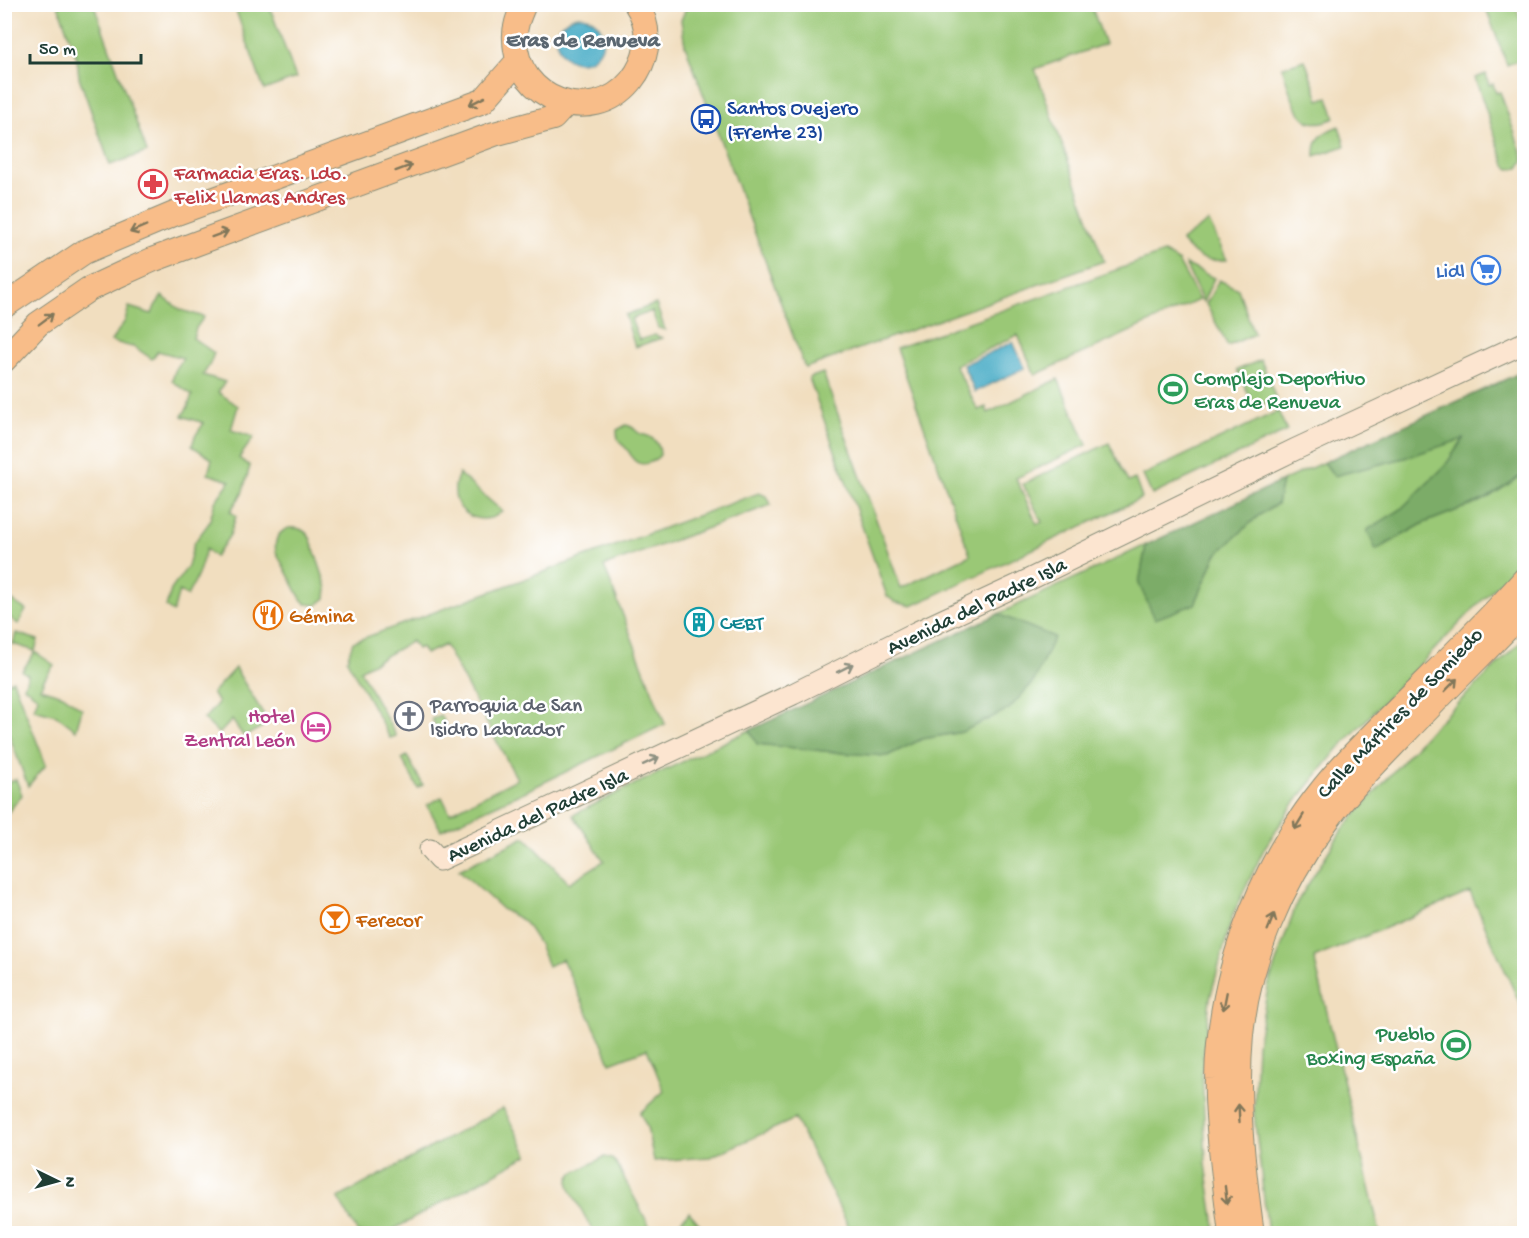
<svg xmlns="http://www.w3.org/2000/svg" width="1529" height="1238" viewBox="0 0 1529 1238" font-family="'Gochi Hand',sans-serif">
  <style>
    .green { fill: #9ac876; stroke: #5c8255; stroke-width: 1.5 }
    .forest { fill: #7bac67; stroke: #4d744e; stroke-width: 1.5 }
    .water { fill: #45aac5; stroke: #32747c; stroke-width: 1.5 }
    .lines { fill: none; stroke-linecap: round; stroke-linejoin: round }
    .secondary-casing { stroke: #888e7a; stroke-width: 23 }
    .primary-casing { stroke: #888e7a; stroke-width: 26 }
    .secondary { stroke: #fce5d0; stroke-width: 21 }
    .primary { stroke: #f8bd89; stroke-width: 24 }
    .oneway { stroke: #81775a }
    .oneway2 { stroke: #8e9182 }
    .labels { text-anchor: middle; stroke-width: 5; stroke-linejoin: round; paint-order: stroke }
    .transit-label { font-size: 21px; fill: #164399; stroke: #fff; text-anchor: start }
    .health-label { font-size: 21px; fill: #be3a42; stroke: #fff; text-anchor: start }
    .shop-label { font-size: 21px; fill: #366cbe; stroke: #fff; text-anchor: end }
    .leisure-label { font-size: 21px; fill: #27864d; stroke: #fff; text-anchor: start }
    .street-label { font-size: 21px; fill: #1f3d34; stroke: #fff }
    .food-label { font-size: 21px; fill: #c56008; stroke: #fff; text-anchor: start }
    .culture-label { font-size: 21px; fill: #0d838f; stroke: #fff; text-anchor: start }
    .worship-label { font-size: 21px; fill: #5b616d; stroke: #fff; text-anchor: start }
    .hotel-label { font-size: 21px; fill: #b23c85; stroke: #fff; text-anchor: end }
    .neighbourhood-label { font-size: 22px; font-weight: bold; fill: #5a6670; stroke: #fff }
  </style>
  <rect width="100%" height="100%" fill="#fff"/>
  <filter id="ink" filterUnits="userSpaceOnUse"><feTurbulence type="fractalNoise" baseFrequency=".0167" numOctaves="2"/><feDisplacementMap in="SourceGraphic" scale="12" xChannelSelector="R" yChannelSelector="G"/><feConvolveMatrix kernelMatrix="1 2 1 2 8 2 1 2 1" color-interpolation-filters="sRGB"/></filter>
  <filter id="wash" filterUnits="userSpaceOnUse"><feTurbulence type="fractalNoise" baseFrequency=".008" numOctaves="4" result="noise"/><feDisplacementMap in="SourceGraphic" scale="24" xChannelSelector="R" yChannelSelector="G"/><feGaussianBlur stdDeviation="1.35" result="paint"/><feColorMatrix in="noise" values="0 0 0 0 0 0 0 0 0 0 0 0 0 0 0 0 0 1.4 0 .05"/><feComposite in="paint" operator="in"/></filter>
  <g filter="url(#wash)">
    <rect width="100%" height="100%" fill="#f1debf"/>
    <path class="green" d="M697 4 1091 5 1105 44 1035 69 1104 261 805 368 685 45 681 20 686 8Z
      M58 5H94L147 152 110 165 79 77 77 59Z
      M234 5H269L296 78 264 90Z
      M1503 5H1515L1524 29V58L1507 65 1487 11Z
      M1305 60 1319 100 1328 97 1335 118C1328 121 1319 124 1311 122 1294 117 1288 83 1282 67Z
      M1486 74 1489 85 1493 84 1496 93 1500 92 1524 160 1519 168 1509 169 1505 165 1475 78Z
      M1339 126 1345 146 1315 156C1314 138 1323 132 1339 126Z
      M1208 222H1209L1227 260C1205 262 1196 258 1181 241Z
      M1164 253 1178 261 1199 300 1035 375 1018 335 955 365 978 410 986 407 988 413 1058 379 1087 445 1016 478 1037 524 1042 522 1023 484 1109 443 1128 482 1135 479 1142 498 912 606 895 602 887 596 809 378 823 373 901 588 970 555 896 348Z
      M1185 264 1214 278 1203 302Z
      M1219 280 1238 289 1254 334 1228 346 1206 304Z
      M162 296 181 310 204 317 196 328 193 338 214 353 210 364 203 375 225 382 218 392 238 406 231 430 254 437 239 458 250 466 242 494 230 511 236 516 230 535 215 557 206 549 198 575 187 596 179 591 173 612 166 607 171 590 188 566 194 543 209 523 215 502 230 481 208 474 212 459 192 446 195 436 204 423 182 416 188 407 192 395 172 381 175 371 183 358 158 351 152 359 133 346 132 347 111 341 125 321 129 307 152 314 155 306Z
      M656 304 665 330 658 328 652 311 631 319 639 340 655 335 662 338 635 347 625 315Z
      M1261 360 1276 399 1255 407 1237 370Z
      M1278 411 1287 431 1152 495 1143 475Z
      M626 425C635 427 633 429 639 433 642 435 646 435 650 437 657 441 660 447 660 455 654 462 642 468 634 460 630 456 632 456 629 452 622 442 617 444 617 430Z
      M1464 438 1445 466 1400 510 1368 530 1377 550 1424 523 1486 499 1524 474V557L1338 749 1292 806 1265 847 1233 914 1210 998 1202 1068 1206 1164 1216 1233H852L795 1119 710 1157 654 1161 647 1127 640 1113 664 1091 647 1049 610 1063 603 1045 562 959 548 966 539 944 524 921 503 910 459 870 525 837 569 883 604 861 573 815 627 788 750 730 758 744 843 753 887 756 922 739 962 732 1054 638 998 614 1146 545 1139 584 1195 604 1216 555 1258 516 1277 504 1282 481 1324 462 1334 476 1404 458Z
      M459 474 502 511C486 528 456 516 455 493 454 486 456 480 459 474Z
      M759 493 766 496 771 505 604 566 665 724 524 792 441 830 427 805 442 797 450 813 517 779 445 645 425 654 421 647 417 649 412 641 360 670 396 736 390 738 347 660 353 642Z
      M289 528C299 527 307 531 311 540L327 588 326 598 317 605 306 604 301 599 276 552C274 541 278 532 289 528Z
      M7 597 26 610 18 624 5 614V600Z
      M16 633 38 640 35 651 13 644Z
      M1524 639V1013L1470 892 1314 958 1380 1233H1268L1254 1113 1257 1045 1269 983 1297 902 1342 830 1429 731Z
      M35 652 54 665 43 681 44 682 40 688 63 695 82 709 76 730 56 715 34 709 38 697 24 687 28 675 22 671Z
      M235 668 269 723 244 737 232 720 219 734 204 719 218 703 212 693Z
      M13 680 46 765 28 786 5 724V684Z
      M440 715 448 730 440 734 432 719Z
      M407 756 423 785 418 788 402 759Z
      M16 779 22 795 5 816V784Z
      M503 1108 528 1155 387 1233H358L338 1198Z
      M604 1157C609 1157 612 1158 616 1163L653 1233H594L570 1189C568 1182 568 1179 573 1173Z
      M689 1212 707 1233H670Z"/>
    <path class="forest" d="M1524 371V474L1486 499 1424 523 1376 550 1367 530 1400 510 1445 466 1463 439 1404 458 1334 476 1324 462Z
      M1282 481 1277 504 1258 516 1216 555 1195 604 1155 619 1139 584 1146 545Z
      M998 614 1054 637 1034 681 1009 709 962 732 922 739 887 756 843 753 757 744 750 730Z"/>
    <path class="water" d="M557 39a23 23 0 1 1 46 0a23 23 0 1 1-46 0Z
      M1013 342 1025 368 975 392 963 365Z"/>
  </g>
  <g filter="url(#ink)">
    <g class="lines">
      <g class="secondary-casing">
        <path id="secondary" d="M430 850 439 860 793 694 917 632 1018 585 1296 449 1524 343"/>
      </g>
      <g class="primary-casing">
        <path id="primary" d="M524 4C519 16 514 27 515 39 516 100 592 128 631 81 639 71 644 61 646 48 648 33 645 17 636 4
          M4 306 84 252 174 214 483 101 518 61
          M4 360 38 324 89 289 121 274 152 260 211 238 494 134 553 118 566 104
          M1231 1234C1227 1202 1223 1170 1220 1139 1218 1119 1216 1099 1217 1079 1219 966 1266 849 1343 765 1402 702 1467 645 1524 580
          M1252 1234C1243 1168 1235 1101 1241 1035 1249 958 1281 884 1326 822 1348 791 1375 764 1401 737 1441 695 1483 653 1524 611"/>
      </g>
      <use href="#secondary" class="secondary"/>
      <use href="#primary" class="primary"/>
    </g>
    <defs><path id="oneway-shaft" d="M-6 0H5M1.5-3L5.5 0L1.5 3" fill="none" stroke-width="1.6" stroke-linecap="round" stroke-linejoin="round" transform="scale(1.5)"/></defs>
    <g class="oneway">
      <use href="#oneway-shaft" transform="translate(477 101) rotate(153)"/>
      <use href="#oneway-shaft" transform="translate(404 168) rotate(-20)"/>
      <use href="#oneway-shaft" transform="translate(138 229) rotate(157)"/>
      <use href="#oneway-shaft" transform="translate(220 234) rotate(-20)"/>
      <use href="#oneway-shaft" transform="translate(46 319) rotate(-37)"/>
      <use href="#oneway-shaft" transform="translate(1451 685) rotate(-46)"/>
      <use href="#oneway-shaft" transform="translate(1299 822) rotate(121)"/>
      <use href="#oneway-shaft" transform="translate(1271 922) rotate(-68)"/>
      <use href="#oneway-shaft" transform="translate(1225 1001) rotate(101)"/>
      <use href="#oneway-shaft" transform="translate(1239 1113) rotate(-93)"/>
      <use href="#oneway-shaft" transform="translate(1226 1195) rotate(83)"/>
    </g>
    <g class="oneway2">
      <use href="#oneway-shaft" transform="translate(845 668) rotate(-27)"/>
      <use href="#oneway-shaft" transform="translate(651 761) rotate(-25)"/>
    </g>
  </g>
  <defs>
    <g id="bus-ring" transform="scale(1.5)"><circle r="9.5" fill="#fff" stroke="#1a4fb4" stroke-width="1.5"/><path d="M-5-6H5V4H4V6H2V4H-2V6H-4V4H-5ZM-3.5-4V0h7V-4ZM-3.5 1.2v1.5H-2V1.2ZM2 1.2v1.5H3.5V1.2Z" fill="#1a4fb4"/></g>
    <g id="pharmacy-ring" transform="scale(1.5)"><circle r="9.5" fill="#fff" stroke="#e0444e" stroke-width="1.5"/><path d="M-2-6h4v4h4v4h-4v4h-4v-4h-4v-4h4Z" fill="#e0444e"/></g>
    <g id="supermarket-ring" transform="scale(1.5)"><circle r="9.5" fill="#fff" stroke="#3f7fe0" stroke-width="1.5"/><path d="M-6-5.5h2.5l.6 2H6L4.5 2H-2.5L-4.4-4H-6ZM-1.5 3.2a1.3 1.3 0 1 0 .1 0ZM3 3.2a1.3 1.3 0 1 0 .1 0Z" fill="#3f7fe0"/></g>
    <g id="stadium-ring" transform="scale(1.5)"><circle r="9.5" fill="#fff" stroke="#2e9e5b" stroke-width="1.5"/><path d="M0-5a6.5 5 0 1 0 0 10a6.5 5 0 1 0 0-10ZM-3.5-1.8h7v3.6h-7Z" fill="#2e9e5b"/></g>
    <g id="restaurant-ring" transform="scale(1.5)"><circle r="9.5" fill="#fff" stroke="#e8710a" stroke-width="1.5"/><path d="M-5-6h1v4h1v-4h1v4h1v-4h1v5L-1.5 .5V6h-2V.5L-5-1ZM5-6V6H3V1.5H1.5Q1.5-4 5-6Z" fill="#e8710a"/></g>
    <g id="building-ring" transform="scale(1.5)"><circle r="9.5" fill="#fff" stroke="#0f9aa8" stroke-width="1.5"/><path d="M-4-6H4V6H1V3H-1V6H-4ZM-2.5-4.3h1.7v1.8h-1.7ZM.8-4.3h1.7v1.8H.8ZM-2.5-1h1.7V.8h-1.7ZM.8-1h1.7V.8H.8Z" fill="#0f9aa8"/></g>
    <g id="church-ring" transform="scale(1.5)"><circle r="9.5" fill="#fff" stroke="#6b7280" stroke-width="1.5"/><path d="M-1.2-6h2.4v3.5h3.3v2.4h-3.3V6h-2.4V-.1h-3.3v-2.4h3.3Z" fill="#6b7280"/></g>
    <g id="hotel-ring" transform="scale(1.5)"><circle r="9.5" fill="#fff" stroke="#d1479c" stroke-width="1.5"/><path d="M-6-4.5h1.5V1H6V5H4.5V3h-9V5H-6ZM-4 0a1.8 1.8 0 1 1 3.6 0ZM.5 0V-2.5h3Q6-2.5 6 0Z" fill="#d1479c"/></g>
    <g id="bar-ring" transform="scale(1.5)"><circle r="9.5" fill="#fff" stroke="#e8710a" stroke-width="1.5"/><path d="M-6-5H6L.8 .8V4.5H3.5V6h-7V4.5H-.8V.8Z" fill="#e8710a"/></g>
  </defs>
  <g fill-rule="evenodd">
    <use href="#bus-ring" x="706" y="119"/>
    <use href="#pharmacy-ring" x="153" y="184"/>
    <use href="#supermarket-ring" x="1486" y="270"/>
    <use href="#stadium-ring" x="1173" y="389"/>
    <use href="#restaurant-ring" x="268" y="615"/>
    <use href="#building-ring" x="699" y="622"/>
    <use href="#church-ring" x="409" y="716"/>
    <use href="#hotel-ring" x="316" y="727"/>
    <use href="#bar-ring" x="335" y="919"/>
    <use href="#stadium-ring" x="1456" y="1045"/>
  </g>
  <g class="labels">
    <g class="transit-label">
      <text x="727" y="114">Santos Ovejero<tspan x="727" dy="24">(Frente 23)</tspan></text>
    </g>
    <g class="health-label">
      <text x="174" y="179">Farmacia Eras. Ldo.<tspan x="174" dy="24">Felix Llamas Andres</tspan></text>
    </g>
    <g class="shop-label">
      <text x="1465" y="277">Lidl</text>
    </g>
    <g class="leisure-label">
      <text x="1194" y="384">Complejo Deportivo<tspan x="1194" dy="24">Eras de Renueva</tspan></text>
      <text x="1435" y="1040" text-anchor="end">Pueblo<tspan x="1435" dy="24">Boxing España</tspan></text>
    </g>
    <g class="street-label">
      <text transform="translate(976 605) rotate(-26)" y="7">Avenida del Padre Isla</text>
      <text transform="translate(1399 712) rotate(-46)" y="7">Calle Mártires de Somiedo</text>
      <text transform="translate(537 814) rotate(-25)" y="7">Avenida del Padre Isla</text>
    </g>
    <g class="food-label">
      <text x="289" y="622">Gémina</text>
      <text x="356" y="926">Ferecor</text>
    </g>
    <g class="culture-label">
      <text x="720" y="629">CEBT</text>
    </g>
    <g class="worship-label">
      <text x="430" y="711">Parroquia de San<tspan x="430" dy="24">Isidro Labrador</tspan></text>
    </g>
    <g class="hotel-label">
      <text x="295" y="722">Hotel<tspan x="295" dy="24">Zentral León</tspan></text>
    </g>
    <g class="neighbourhood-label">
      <text x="583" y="46">Eras de Renueva</text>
    </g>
  </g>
  <rect width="1529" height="1238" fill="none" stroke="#fff" stroke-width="24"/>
  <g transform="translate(57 1181) rotate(95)" stroke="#ffffff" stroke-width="4.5" paint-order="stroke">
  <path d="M0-4.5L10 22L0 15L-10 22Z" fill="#1f3d34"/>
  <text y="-9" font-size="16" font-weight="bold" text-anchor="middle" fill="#1f3d34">N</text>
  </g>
  <path d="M30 54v9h111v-9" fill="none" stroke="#1f3d34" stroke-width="3"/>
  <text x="39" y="54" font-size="18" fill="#1f3d34" stroke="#ffffff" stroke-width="4.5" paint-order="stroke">50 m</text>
</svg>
